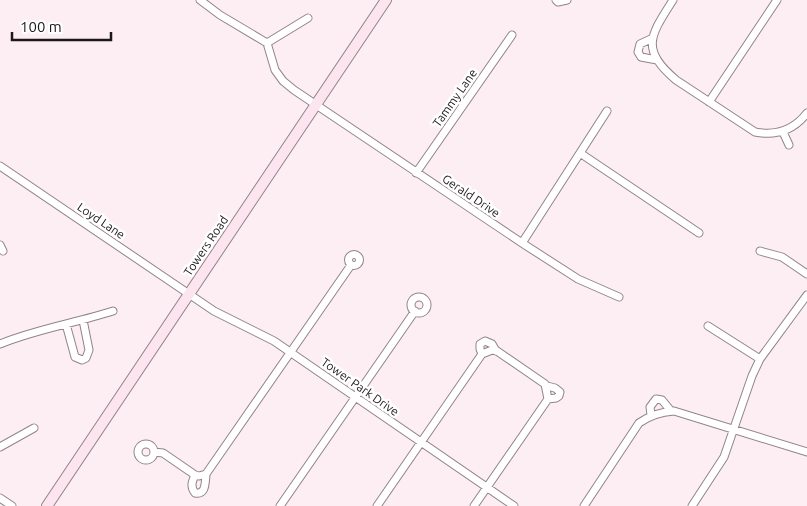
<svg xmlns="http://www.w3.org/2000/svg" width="807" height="506" viewBox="0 0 807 506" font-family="Ubuntu,sans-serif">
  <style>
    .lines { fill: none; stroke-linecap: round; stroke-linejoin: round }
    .minor-casing { stroke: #918489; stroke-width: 9 }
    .secondary-casing { stroke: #918489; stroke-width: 12 }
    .minor { stroke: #fff; stroke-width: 7 }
    .secondary { stroke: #fce5ef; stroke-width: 10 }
    .labels { text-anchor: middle; stroke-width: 5; stroke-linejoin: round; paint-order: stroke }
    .street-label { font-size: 12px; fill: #1c1719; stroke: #fff }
  </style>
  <rect width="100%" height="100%" fill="#fdeef4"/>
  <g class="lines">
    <g class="minor-casing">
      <path id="minor" d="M200 0 220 15 267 43 275 70 283 81 294 90 522 243 578 279 619 297
        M556 0 558 2 567 0
        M673 0C650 36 640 49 676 80L755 132C776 136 794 130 807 113
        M653 38 640 44 638 52 641 57 657 60
        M267 43 308 18
        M709 102 777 0
        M783 132 789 145
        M580 153 699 233
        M0 166 214 311 274 341 514 506
        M416 173 512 35
        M522 243 607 111
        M0 245 3 251
        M760 251 782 257 807 274
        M348.5 260a5.5 5.5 0 1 1 11 0a5.5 5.5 0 1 1-11 0Z
        M411 305a8 8 0 1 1 16 0a8 8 0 1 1-16 0Z
        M66 324 75 357 82 360 86 358 89 350 83 320
        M708 326 760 359
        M0 344C36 329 76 323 113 311
        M482 354 480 349V344L485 341 492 344 496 351
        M547 386 555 388 560 392 559 396 556 398 548 399
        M651 415 650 407 656 399 662 400 671 411
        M138 452a8 8 0 1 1 16 0a8 8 0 1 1-16 0Z
        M0 447 34 428
        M154 452 163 453 195 475 199 476 206 474 351 265
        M195 475C192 482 190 486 195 493 206 495 205 483 206 475
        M0 498 12 506
        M280 506 415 311
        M377 506 482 354 492 350 497 351 545 384 548 399 474 506
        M584 506 639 423C650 415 661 412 674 411L807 452
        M692 506 724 457 752 376 760 359 807 295"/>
    </g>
    <g class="secondary-casing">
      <path id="secondary" d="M47 506 386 0"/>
    </g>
    <use href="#minor" class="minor"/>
    <use href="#secondary" class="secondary"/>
  </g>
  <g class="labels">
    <g class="street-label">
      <text transform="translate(455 98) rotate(-55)" y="4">Tammy Lane</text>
      <text transform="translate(471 196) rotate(34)" y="4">Gerald Drive</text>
      <text transform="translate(101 221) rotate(34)" y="4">Loyd Lane</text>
      <text transform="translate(206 246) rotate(-56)" y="4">Towers Road</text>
      <text transform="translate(360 387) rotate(35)" y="4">Tower Park Drive</text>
    </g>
  </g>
  <path d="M12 32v8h99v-8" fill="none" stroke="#1c1719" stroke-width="2.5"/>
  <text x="20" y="32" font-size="15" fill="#1c1719" stroke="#ffffff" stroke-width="4" paint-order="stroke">100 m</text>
</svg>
